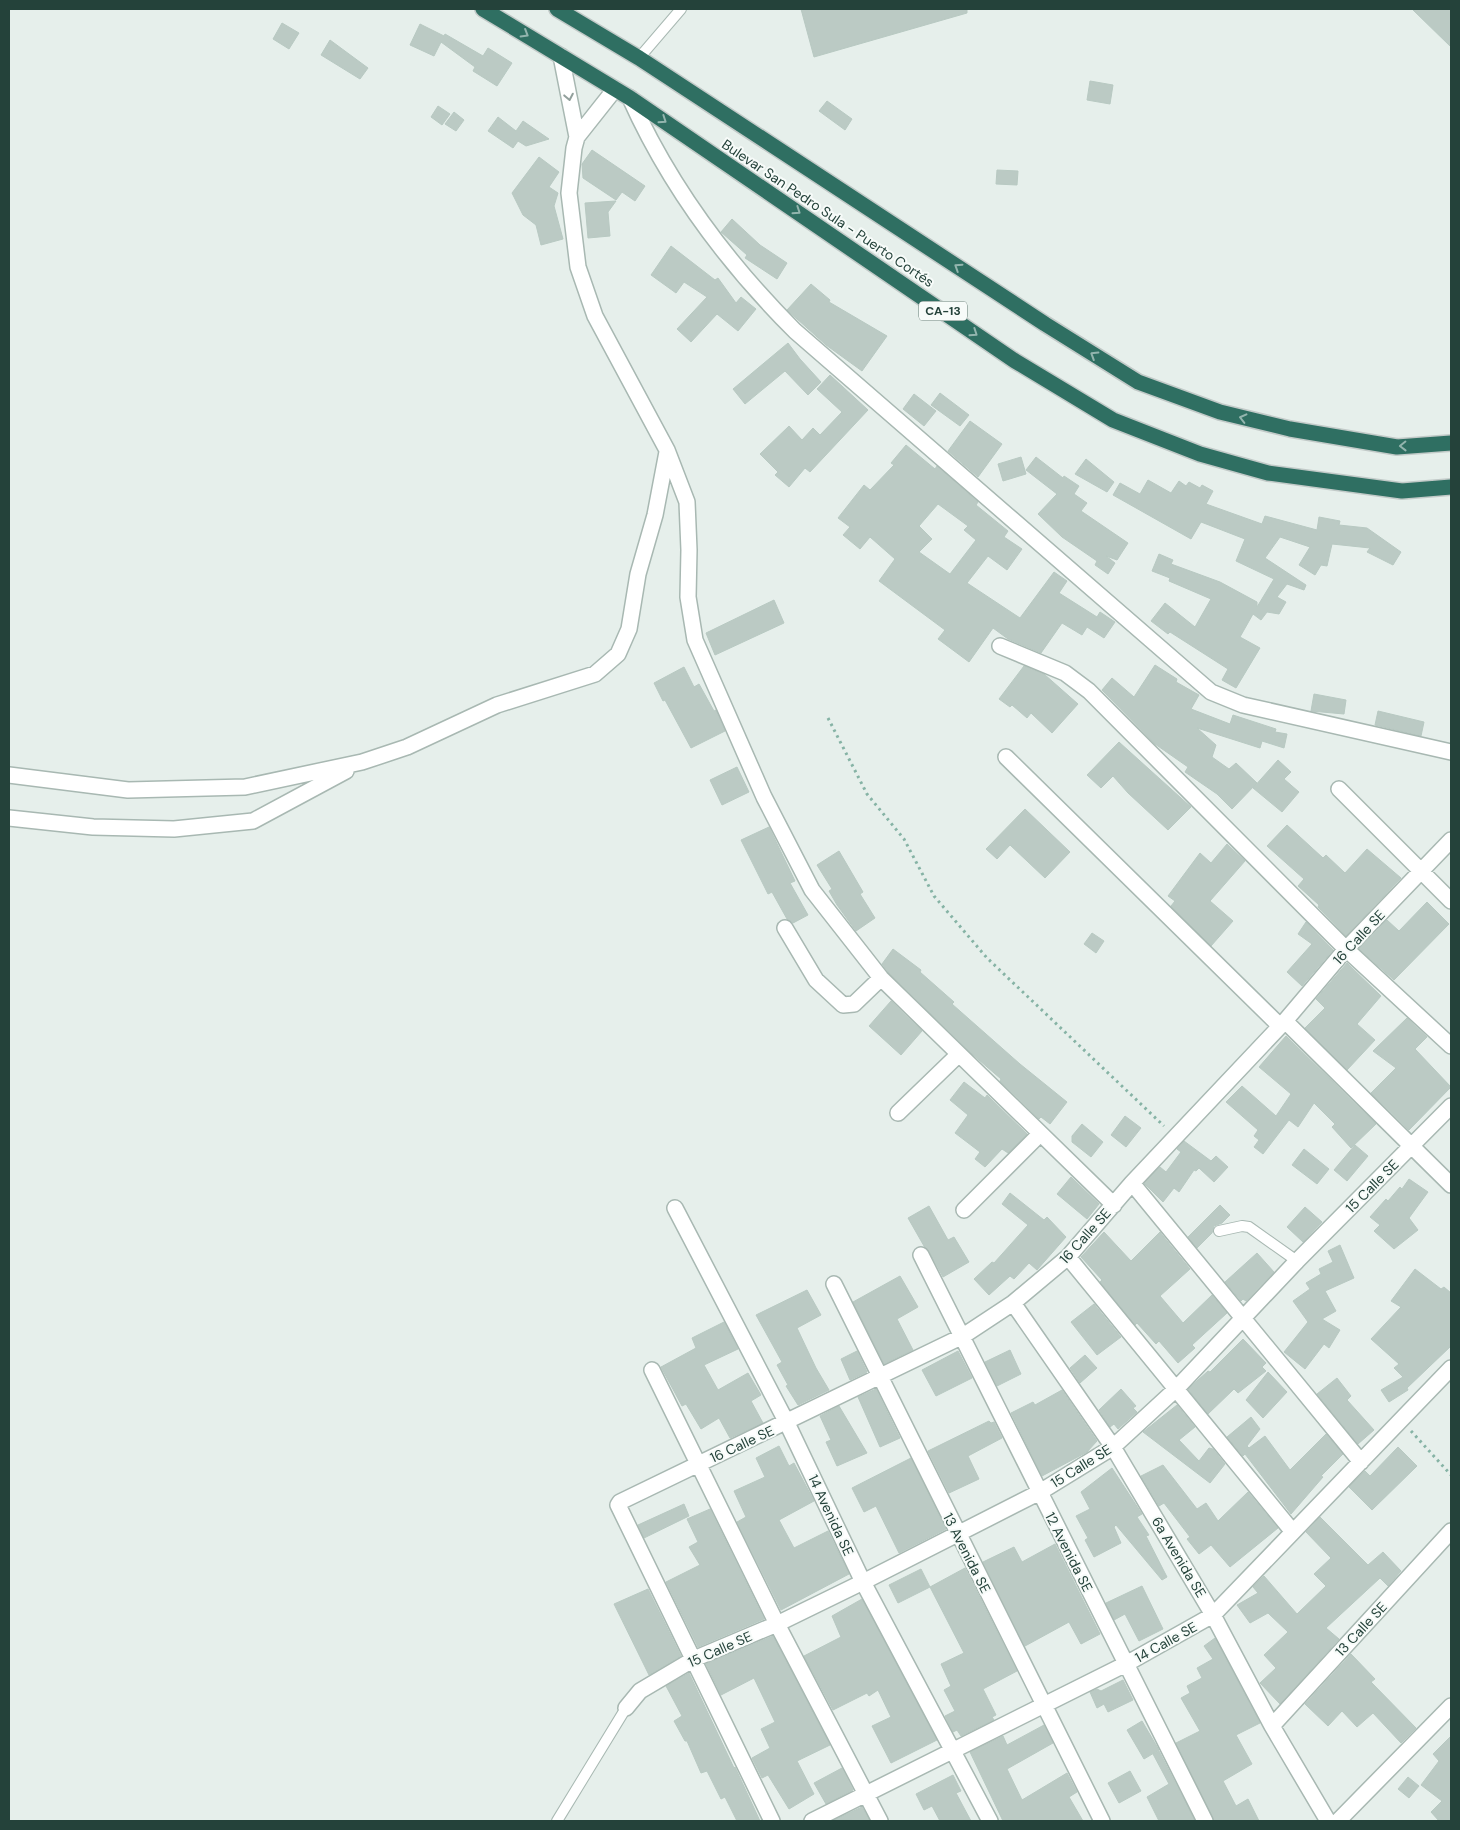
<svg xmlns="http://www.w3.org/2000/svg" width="1460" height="1830" viewBox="0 0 1460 1830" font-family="'DM Sans',sans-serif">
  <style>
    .building { fill: #bbcac4; stroke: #b8c9c2; fill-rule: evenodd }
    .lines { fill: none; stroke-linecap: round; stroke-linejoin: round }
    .lane-casing { stroke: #a8b8b2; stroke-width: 12 }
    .street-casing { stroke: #a8b8b2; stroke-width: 18 }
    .highway-casing { stroke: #c2cac8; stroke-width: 18 }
    .path { stroke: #86b3a5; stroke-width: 3; stroke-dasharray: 2.5 4; stroke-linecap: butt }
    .lane { stroke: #fff; stroke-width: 10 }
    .street { stroke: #fff; stroke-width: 15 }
    .highway { stroke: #2f6f62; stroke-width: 15 }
    .oneway { stroke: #93b5ae }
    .oneway2 { stroke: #92a09c }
    .labels { text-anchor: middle; stroke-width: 4; stroke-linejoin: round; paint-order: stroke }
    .shield { fill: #f7fbf9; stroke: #637a73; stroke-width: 1 }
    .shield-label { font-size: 12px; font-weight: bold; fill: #24423a }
    .street-label { font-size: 14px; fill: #24423a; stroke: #f7fbf9 }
  </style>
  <rect width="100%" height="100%" fill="#e6efeb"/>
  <path class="building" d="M801 9H967V13L814 57Z
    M1412 9H1451V47Z
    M282 23 299 33 289 49 273 39Z
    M420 24 444 36 445 34 483 56 488 48 512 63 497 86 473 71 475 67 441 42 434 56 410 45Z
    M330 40 368 68 360 79 321 55Z
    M1090 81 1113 85 1110 104 1087 100Z
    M827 101 852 119 845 130 819 111Z
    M438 106 450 114 442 125 431 117Z
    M454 112 464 120 456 131 445 124Z
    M498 117 516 131 523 121 549 139 526 146 518 141 513 148 488 131Z
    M592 150 645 186 635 201 622 192 616 200 583 178 582 164Z
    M539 157 559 172 549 187 558 193 554 206 563 239 541 245 536 225 523 215 512 193Z
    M997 170 1018 171 1017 185 996 184Z
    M616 201 608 212 610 236 588 238 585 203Z
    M732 219 760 245 787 263 777 279 745 258 747 255 721 232Z
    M671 246 715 280 718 278 736 303 741 297 756 309 738 331 717 314 691 342 677 329 707 297 684 282 676 293 651 275Z
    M811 284 830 300 829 302 887 336 862 371 826 345 787 310Z
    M788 343 800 359 821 382 808 395 785 371 745 404 733 389Z
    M830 375 868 410 810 472 805 468 789 487 775 475 778 472 760 454 789 426 802 440 813 428 820 435 842 412 817 389Z
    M940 393 969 415 960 426 931 405Z
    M914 394 936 411 924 426 903 409Z
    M970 421 1002 444 978 477 948 451Z
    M906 445 935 469 937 466 978 502 976 505 1008 531 1004 537 1022 549 1007 570 988 556 967 583 1020 618 1054 572 1067 581 1059 593 1097 617 1100 612 1115 622 1104 638 1087 627 1082 635 1062 623 1041 653 1008 639 993 628 969 662 938 639 945 630 879 581 895 559 870 537 860 549 843 535 850 527 838 518 864 485 870 490 894 465 891 463ZM938 504 968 526 964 530 976 540 950 574 919 552 932 539 919 526Z
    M1021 457 1026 474 1003 481 998 464Z
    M1036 457 1063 478 1064 476 1079 486 1074 494 1087 503 1081 511 1128 543 1117 560 1106 556 1115 563 1108 574 1095 565 1097 561 1062 537 1038 514 1057 494 1026 470Z
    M1086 459 1114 482 1107 492 1075 474Z
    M1148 480 1171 493 1179 481 1186 486 1189 482 1200 488 1202 485 1213 491 1206 504 1262 524 1265 516 1317 530 1319 517 1340 521 1339 525 1367 528 1401 552 1393 565 1367 552 1370 548 1332 544 1327 566 1321 565 1315 575 1299 565 1310 547 1280 537 1265 558 1306 585 1304 590 1287 584 1277 597 1286 602 1279 614 1267 612 1261 620 1253 614 1240 637 1260 648 1236 688 1222 680 1228 669 1170 632 1168 634 1151 621 1165 603 1195 627 1211 599 1169 581 1170 578 1152 571 1159 554 1173 560 1171 564 1220 582 1257 602V607L1274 579 1236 561 1245 539 1201 522 1191 539 1113 495 1120 483 1140 494Z
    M774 600 784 623 715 655 706 633Z
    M1155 665 1177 679 1176 682 1199 695 1191 709 1230 724 1233 715 1276 729 1275 732 1287 734 1284 748 1262 741 1260 748 1197 728 1216 745 1212 757 1229 769 1236 763 1257 783 1232 809 1217 794 1185 772 1188 767 1155 744 1102 690 1112 678 1134 697Z
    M1024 666 1044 674 1078 704 1052 733 1031 713 1027 718 1012 705 1010 707 999 699Z
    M684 667 694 687 699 684 714 711 716 710 725 731 691 748 665 700 663 701 654 683Z
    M1314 694 1346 700 1344 714 1311 711Z
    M1378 711 1424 722 1421 736 1375 725Z
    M1119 742 1191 807 1168 830 1128 793 1113 776 1101 788 1087 775Z
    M1278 760 1291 772 1284 779 1299 792 1282 812 1253 788Z
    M737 767 749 792 722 805 710 780Z
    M1025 809 1070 852 1045 878 1010 845 997 859 986 849Z
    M1287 825 1323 858 1326 855 1345 873 1367 849 1401 878 1346 936 1318 907 1319 905 1298 886 1304 879 1267 846Z
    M769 827 795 881 790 883 808 915 793 923 787 919 772 892 768 894 741 840Z
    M1227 844 1245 861 1210 901 1233 921 1211 946 1171 906 1175 901 1168 896 1200 853 1211 863Z
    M839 851 863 892 860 894 875 918 856 931 837 905 829 891 832 889 817 865Z
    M1427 902 1449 924 1394 980 1359 949 1387 920 1399 931Z
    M1306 922 1333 950 1302 986 1287 972 1312 944 1298 934Z
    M1092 933 1104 941 1096 953 1084 944Z
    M893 949 921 970 920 972 954 1002 952 1004 1020 1064 1067 1102 1050 1124 1041 1117 1039 1119 1000 1081 1001 1079 972 1054 888 972 882 964Z
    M1347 963 1381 996 1357 1024 1375 1040 1347 1070 1305 1028 1325 1008 1316 999Z
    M891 1001 922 1031 901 1055 869 1026Z
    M1407 1018 1427 1037 1415 1049 1451 1087 1409 1130 1371 1093 1396 1068 1373 1051Z
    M1286 1036 1376 1124 1351 1148 1332 1127 1335 1124 1314 1103 1298 1127 1289 1120 1263 1154 1254 1147 1259 1140 1254 1136 1258 1130 1226 1102 1242 1086 1276 1116 1291 1094 1259 1067Z
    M964 1082 985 1098 987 1095 1027 1134 1008 1153 1002 1149 985 1167 975 1159 980 1152 955 1133 968 1115 950 1100Z
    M1125 1116 1141 1128 1126 1147 1111 1135Z
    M1082 1124 1103 1142 1091 1157 1072 1142V1136Z
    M1184 1141 1211 1161 1216 1156 1228 1167 1214 1182 1199 1168 1196 1171 1194 1170 1179 1192 1174 1188 1163 1202 1144 1183 1160 1167 1166 1172 1181 1152 1177 1149Z
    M1355 1145 1368 1156 1347 1181 1334 1170Z
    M1304 1149 1329 1169 1317 1184 1292 1165Z
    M1071 1177 1099 1204 1087 1219 1057 1194Z
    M1409 1179 1428 1192 1409 1218 1418 1230 1394 1249 1374 1231 1380 1225 1370 1217 1386 1199 1388 1201 1400 1187 1402 1189Z
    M1010 1193 1044 1220 1047 1217 1066 1237 1037 1270 1029 1263 1014 1279 1010 1276 989 1295 974 1279 992 1262 994 1263 1028 1225 1002 1204Z
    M1220 1205 1230 1215 1222 1223 1214 1226 1212 1233 1197 1248 1188 1237Z
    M929 1206 948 1240 954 1237 969 1262 943 1277 929 1251 924 1246 908 1218Z
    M1305 1207 1322 1222 1303 1242 1287 1227Z
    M1104 1232 1131 1261 1160 1232 1163 1236 1190 1269 1160 1296 1183 1323 1212 1295 1227 1313 1192 1345 1195 1348 1178 1363 1159 1341 1156 1344 1137 1323 1135 1325 1100 1282 1102 1280 1081 1257Z
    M1340 1245 1354 1278 1325 1291 1336 1311 1322 1319 1340 1330 1329 1348 1324 1344 1305 1369 1284 1352 1308 1322 1293 1301 1310 1289 1306 1283 1321 1274 1319 1269 1333 1262 1328 1251Z
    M1257 1253 1274 1272 1246 1301 1243 1299 1241 1301 1225 1282Z
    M1415 1269 1441 1289 1444 1287 1451 1293V1346L1407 1388 1408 1390 1389 1402 1381 1390 1403 1377 1394 1368 1399 1364 1371 1339 1401 1307 1391 1301Z
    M900 1276 918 1307 897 1319 913 1350 884 1364 853 1302Z
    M807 1290 821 1315 797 1328 816 1368 829 1390 798 1405 786 1386 788 1385 777 1365 782 1362 756 1315Z
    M1094 1304 1121 1337 1097 1355 1071 1322Z
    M724 1322 738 1349 704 1365 718 1390 748 1373 761 1395 751 1401 763 1423 730 1438 719 1418 701 1429 686 1404 682 1406 661 1367 696 1348 692 1338Z
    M1243 1339 1266 1363 1262 1367 1266 1371 1238 1393 1234 1389 1208 1414 1188 1389 1208 1371 1210 1372Z
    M1010 1350 1021 1374 997 1386 985 1362Z
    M857 1351 867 1372 850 1380 841 1359Z
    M958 1351 972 1378 936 1396 922 1370Z
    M1085 1355 1097 1368 1080 1383 1070 1368Z
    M1268 1372 1287 1392 1263 1418 1246 1400Z
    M1337 1378 1351 1396 1347 1400 1374 1430 1358 1444 1317 1394Z
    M876 1389 900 1438 880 1447 858 1397Z
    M1121 1389 1136 1406 1133 1408 1137 1412 1118 1429 1114 1424 1110 1427 1099 1410Z
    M1062 1390 1097 1441 1087 1452 1042 1476 1011 1413 1033 1402 1035 1405Z
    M1177 1405 1195 1427 1179 1440 1199 1461 1209 1448 1213 1449 1225 1464 1210 1483 1143 1432Z
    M839 1406 867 1453 837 1466 826 1442 831 1440 820 1416Z
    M1251 1417 1260 1429 1247 1446 1249 1448 1265 1436 1290 1470 1326 1434 1343 1454 1321 1476 1323 1477 1291 1514 1245 1454 1243 1456 1227 1437Z
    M989 1421 991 1423 994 1422 1002 1438 968 1456 979 1479 949 1493 928 1451Z
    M779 1446 789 1466 794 1463 814 1501 779 1520 794 1548 828 1531 849 1574 781 1610 737 1522 746 1517 734 1491 765 1477 756 1458Z
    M1398 1447 1417 1466 1372 1510 1349 1487 1365 1471 1370 1476Z
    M911 1458 946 1529 899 1553 876 1506 864 1512 852 1488Z
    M1163 1465 1197 1509 1206 1503 1218 1521 1248 1492 1278 1528 1230 1567 1211 1545 1199 1554 1187 1539 1190 1537 1164 1503 1159 1506 1141 1476Z
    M1112 1468 1142 1514 1137 1517 1149 1535 1146 1536 1167 1577 1162 1580 1116 1525 1114 1527 1121 1543 1094 1557 1085 1540 1088 1538 1076 1516 1090 1509 1081 1492Z
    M684 1504 689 1516 644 1538 638 1525Z
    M710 1509 764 1619 698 1647 666 1582 700 1565 689 1547 698 1542 687 1519Z
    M1320 1517 1368 1565 1383 1552 1401 1571 1388 1586 1380 1578 1326 1628 1339 1639 1280 1704 1260 1683 1276 1668 1264 1655 1288 1632 1268 1613 1250 1623 1237 1605 1258 1593 1253 1587 1264 1576 1297 1614 1326 1586 1314 1574 1331 1558 1306 1532Z
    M1055 1544 1100 1634 1081 1644 1069 1622 1025 1646 983 1562 1014 1547 1022 1562Z
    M965 1568 1017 1671 983 1689 996 1715 992 1717 994 1720 961 1736 957 1730 953 1732 945 1716 955 1711 944 1690 951 1686 941 1664 964 1653 930 1587Z
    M921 1569 930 1587 898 1603 889 1585Z
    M1142 1586 1163 1629 1139 1641 1125 1614 1114 1620 1106 1603Z
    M648 1589 681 1656 649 1675 614 1604Z
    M862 1599 937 1740 891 1763 872 1726 891 1717 878 1690 869 1696 867 1693 833 1710 804 1656 841 1637 832 1616Z
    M773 1636 830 1745 797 1761 814 1794 789 1809 768 1775 762 1778 752 1758 770 1748 761 1729 775 1722 754 1678 721 1695 706 1664Z
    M1215 1638 1260 1723 1236 1735 1252 1764 1223 1781 1236 1806 1248 1799 1259 1821H1214L1176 1743 1200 1731 1181 1698 1190 1693 1187 1686 1202 1678 1197 1668 1213 1659 1204 1646Z
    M1351 1654 1375 1679 1371 1682 1416 1728 1401 1743 1373 1713 1357 1727 1342 1711 1328 1726 1305 1704Z
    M689 1673 734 1768 735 1767 760 1821H737L725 1797 721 1799 707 1771 701 1773 687 1741H685L674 1721 682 1716 666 1686Z
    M1123 1680 1133 1700 1108 1712 1104 1704 1097 1708 1090 1692 1097 1689 1101 1691Z
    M1142 1721 1159 1750 1144 1759 1127 1730Z
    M1044 1725 1053 1743 1007 1769 1022 1800 1067 1773 1077 1792 1069 1797 1083 1821H1003L970 1752 1003 1736 1007 1745Z
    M1451 1736V1821H1439L1431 1812 1442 1801 1421 1785 1439 1761 1433 1754Z
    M1159 1751 1195 1821H1159L1147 1797 1169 1784 1153 1754Z
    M842 1768 853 1790 826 1804 814 1783Z
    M1130 1771 1141 1791 1119 1803 1108 1783Z
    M953 1775 961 1791 956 1793 971 1821H940L932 1806 924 1810 916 1794Z
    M1408 1777 1419 1786 1409 1798 1398 1789Z
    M862 1807 870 1821 834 1820Z"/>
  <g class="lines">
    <g class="lane-casing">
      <path id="lane" d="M639 58 681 9
        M1219 1231 1242 1226 1249 1227 1297 1261
        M557 1821 626 1708"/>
    </g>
    <g class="street-casing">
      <path id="street" d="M561 56 577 137
        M615 89 577 137 574 148 569 193 578 267 595 316 667 450 687 502 689 550 688 597 695 640 764 797 812 890 881 978 1114 1205
        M630 98C669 185 728 264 795 331L1211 692 1243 705 1451 752
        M1000 646 1065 673 1089 691 1346 949 1451 1046
        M1006 757 1280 1026
        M9 775 128 790 245 787 362 762 407 747 497 705 595 674 618 654 629 629 638 574 655 515 667 452
        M1339 789 1451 901
        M9 818 93 827 174 829 253 821 346 771
        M785 928 816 980 843 1005 854 1004 881 978
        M1285 1021 1451 1185
        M898 1113 958 1055
        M1132 1183 1361 1462
        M675 1208 787 1423 863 1582 990 1821
        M964 1210 1040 1134
        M921 1255 1205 1821
        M1068 1257 1293 1532
        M834 1284 1102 1821
        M1013 1303 1113 1447 1213 1615 1272 1726 1328 1821
        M652 1370 777 1624 880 1821
        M626 1708 640 1691 694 1659 777 1624 863 1582 1040 1492 1113 1447 1176 1389 1297 1261 1451 1106
        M1272 1726 1451 1531
        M772 1821 618 1505 620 1502 963 1336 1013 1303 1068 1257 1132 1183 1285 1021 1346 949 1451 840
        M812 1821 1126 1664 1213 1615 1451 1368
        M1338 1821 1451 1706"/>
    </g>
    <g class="highway-casing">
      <path id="highway" d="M483 9 630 98 1015 361 1113 420 1200 454 1268 473 1402 491 1451 487
        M557 9 639 58 1045 324 1138 382 1220 412 1290 429 1397 447 1451 443"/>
    </g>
    <path class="path" d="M828 718 867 794 904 839 934 896 987 958 1164 1126
      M1411 1431 1451 1475"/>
    <use href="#lane" class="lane"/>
    <use href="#street" class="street"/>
    <use href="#highway" class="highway"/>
  </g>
  <defs><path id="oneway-chevron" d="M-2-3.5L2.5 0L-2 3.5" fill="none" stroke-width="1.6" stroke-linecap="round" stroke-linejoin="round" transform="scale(1.25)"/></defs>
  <g class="oneway">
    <use href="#oneway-chevron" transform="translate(525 34) rotate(31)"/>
    <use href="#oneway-chevron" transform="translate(663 120) rotate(34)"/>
    <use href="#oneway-chevron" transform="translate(797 211) rotate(34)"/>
    <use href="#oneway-chevron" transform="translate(958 267) rotate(-147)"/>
    <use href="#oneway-chevron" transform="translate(974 333) rotate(34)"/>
    <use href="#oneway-chevron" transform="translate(1094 355) rotate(-148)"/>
    <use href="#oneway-chevron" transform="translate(1243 418) rotate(-166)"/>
    <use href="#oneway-chevron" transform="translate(1403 446) rotate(179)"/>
  </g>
  <use class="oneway2" href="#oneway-chevron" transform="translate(569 97) rotate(79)"/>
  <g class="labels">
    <rect class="shield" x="919" y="301.5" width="48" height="19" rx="4"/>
    <g class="shield-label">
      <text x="943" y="315">CA-13</text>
    </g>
    <g class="street-label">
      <text transform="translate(828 213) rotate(34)" y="5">Bulevar San Pedro Sula - Puerto Cortés</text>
      <text transform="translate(1359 937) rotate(-47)" y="5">16 Calle SE</text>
      <text transform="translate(1372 1186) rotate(-45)" y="5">15 Calle SE</text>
      <text transform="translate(1085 1236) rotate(-48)" y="5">16 Calle SE</text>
      <text transform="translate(742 1444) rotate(-25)" y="5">16 Calle SE</text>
      <text transform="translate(1081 1466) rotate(-32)" y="5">15 Calle SE</text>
      <text transform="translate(831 1515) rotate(65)" y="5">14 Avenida SE</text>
      <text transform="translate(1069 1552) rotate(63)" y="5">12 Avenida SE</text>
      <text transform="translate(967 1553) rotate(63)" y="5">13 Avenida SE</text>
      <text transform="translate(1179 1557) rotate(59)" y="5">6a Avenida SE</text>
      <text transform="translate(1361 1629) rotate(-47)" y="5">13 Calle SE</text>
      <text transform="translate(1166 1642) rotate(-29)" y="5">14 Calle SE</text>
      <text transform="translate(720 1649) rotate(-24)" y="5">15 Calle SE</text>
    </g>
  </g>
  <rect width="1460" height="1830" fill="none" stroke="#24423a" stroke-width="20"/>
</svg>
